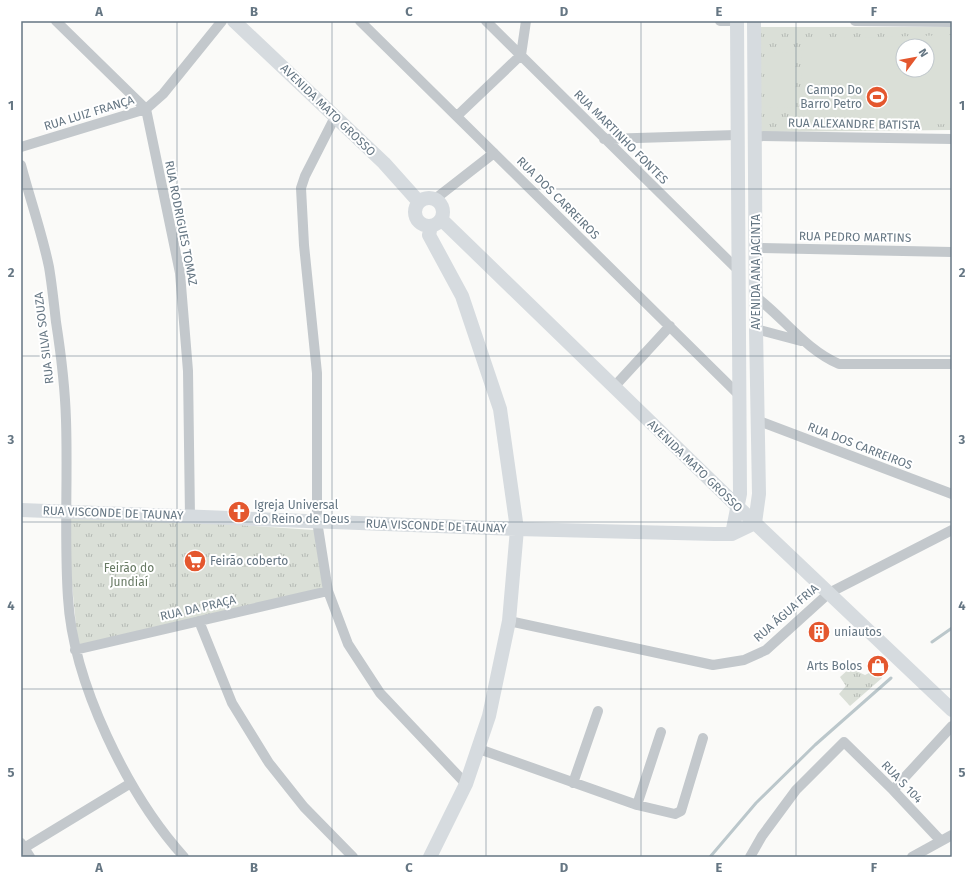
<svg xmlns="http://www.w3.org/2000/svg" width="973" height="878" viewBox="0 0 973 878" font-family="'Fira Sans',sans-serif">
  <style>
    .grass { fill: url(#grass-tufts); fill-rule: evenodd }
    .pitch { fill: #dadfd7; fill-rule: evenodd }
    .lines { fill: none; stroke-linecap: round; stroke-linejoin: round }
    .stream { stroke: #bbc7cb; stroke-width: 3 }
    .street { stroke: #c3c8cc; stroke-width: 10 }
    .secondary { stroke: #d6dbdf; stroke-width: 14 }
    .grid { fill: none; stroke: #657683; stroke-width: 1; stroke-opacity: 0.55 }
    .labels { text-anchor: middle; stroke-width: 4; stroke-linejoin: round; paint-order: stroke }
    .poi-label { font-size: 12px; fill: #657683; stroke: #fff; text-anchor: start }
    .street-label { font-size: 12px; fill: #657683; stroke: #fff }
    .park-label { font-size: 12px; fill: #687a64; stroke: #fff }
    .neatline { fill: none; stroke: #657683; stroke-width: 1.5 }
    .grid-label { font-size: 13px; text-anchor: middle; font-weight: bold; fill: #657683 }
  </style>
  <defs>
    <pattern id="grass-tufts" width="24" height="20" patternUnits="userSpaceOnUse"><rect width="24" height="20" fill="#dadfd7"/><path d="M3 7l-1-3M5 7V3M7 7l1-3M15 17l-1-3M17 17v-4M19 17l1-3" fill="none" stroke="#b4b9b4"/></pattern>
  </defs>
  <rect width="100%" height="100%" fill="#fafaf8"/>
  <path class="grass" d="M759 27H952V130L756 132ZM903 46H927V70H903Z
    M65 513 314 530 326 589 78 646Z
    M850 668 865 675 875 670 882 678 850 706 839 694 846 686 840 677Z"/>
  <path class="pitch" d="M952 35V124L802 126 801 39ZM903 46H927V70H903Z
    M795 52 796 108 767 107V53Z"/>
  <g class="lines">
    <path class="stream" d="M932 642 952 628
      M710 857 756 803 815 745 891 678"/>
    <path class="street" d="M56 21 146 109 180 273 188 371 190 516
      M360 21 738 394
      M486 21 739 271
      M720 21H737
      M855 21 952 22
      M457 116 521 55 526 21
      M335 117 305 176 301 188 304 245 317 373V521L328 591 348 644 380 693 466 784
      M755 136 952 139
      M604 139 736 135
      M21 147 146 109 163 94 222 21
      M21 165C30 199 42 233 49 267 52 285 54 304 56 322 61 354 65 387 66 420 68 479 64 539 68 598 73 683 128 795 184 857
      M435 199 494 153
      M757 248 952 252
      M756 297C785 319 805 349 839 364H952
      M756 329 801 341
      M613 388 670 326
      M759 421 952 494
      M199 621 232 703 269 763 304 807 353 857
      M509 621 713 665 744 660 766 650 829 593 952 530
      M75 650 328 591
      M479 749 637 805 675 814 681 811 703 738
      M573 783 598 711
      M893 790 952 726
      M637 805 661 732
      M21 843 30 857
      M24 848 131 783
      M750 857 762 836 796 790 844 742 893 790 941 841
      M912 857 952 835"/>
    <path class="secondary" d="M234 21 384 163 418 201
      M415 212a14 14 0 1 1 28 0a14 14 0 1 1-28 0Z
      M441 219 737 506 952 710
      M21 510 517 529 715 534H732L755 523 759 494 756 329 754 21
      M732 534 740 494 737 21
      M430 857 466 784 489 716 509 621 517 529 500 409 462 296 429 235 431 226"/>
  </g>
  <path class="grid" d="M177 21V857M332 21V857M486 21V857M641 21V857M796 21V857M21 189H952M21 356H952M21 522H952M21 689H952"/>
  <defs>
    <g id="stadium-disc" transform="scale(1.15)"><circle r="9.5" fill="#e4572e" stroke="#fff"/><path d="M0-5a6.5 5 0 1 0 0 10a6.5 5 0 1 0 0-10ZM-3.5-1.8h7v3.6h-7Z" fill="#fff"/></g>
    <g id="church-disc" transform="scale(1.15)"><circle r="9.5" fill="#e4572e" stroke="#fff"/><path d="M-1.2-6h2.4v3.5h3.3v2.4h-3.3V6h-2.4V-.1h-3.3v-2.4h3.3Z" fill="#fff"/></g>
    <g id="supermarket-disc" transform="scale(1.15)"><circle r="9.5" fill="#e4572e" stroke="#fff"/><path d="M-6-5.5h2.5l.6 2H6L4.5 2H-2.5L-4.4-4H-6ZM-1.5 3.2a1.3 1.3 0 1 0 .1 0ZM3 3.2a1.3 1.3 0 1 0 .1 0Z" fill="#fff"/></g>
    <g id="building-disc" transform="scale(1.15)"><circle r="9.5" fill="#e4572e" stroke="#fff"/><path d="M-4-6H4V6H1V3H-1V6H-4ZM-2.5-4.3h1.7v1.8h-1.7ZM.8-4.3h1.7v1.8H.8ZM-2.5-1h1.7V.8h-1.7ZM.8-1h1.7V.8H.8Z" fill="#fff"/></g>
    <g id="shop-disc" transform="scale(1.15)"><circle r="9.5" fill="#e4572e" stroke="#fff"/><path d="M-5-2.5h2.3a2.7 3.5 0 0 1 5.4 0H5L5.5 6h-11ZM-1.5-2.5h3a1.5 2.3 0 0 0-3 0Z" fill="#fff"/></g>
  </defs>
  <g fill-rule="evenodd">
    <use href="#stadium-disc" x="877" y="97"/>
    <use href="#church-disc" x="239" y="512"/>
    <use href="#supermarket-disc" x="195" y="561"/>
    <use href="#building-disc" x="819" y="632"/>
    <use href="#shop-disc" x="878" y="666"/>
  </g>
  <g class="labels">
    <g class="poi-label">
      <text x="862" y="94" text-anchor="end">Campo Do<tspan x="862" dy="14">Barro Petro</tspan></text>
      <text x="254" y="509">Igreja Universal<tspan x="254" dy="14">do Reino de Deus</tspan></text>
      <text x="210" y="565">Feirão coberto</text>
      <text x="834" y="636">uniautos</text>
      <text x="862" y="670" text-anchor="end">Arts Bolos</text>
    </g>
    <g class="street-label">
      <text transform="translate(328 110) rotate(44)" y="4">AVENIDA MATO GROSSO</text>
      <text transform="translate(89 113) rotate(-17)" y="4">RUA LUIZ FRANÇA</text>
      <text transform="translate(854 124) rotate(1)" y="4">RUA ALEXANDRE BATISTA</text>
      <text transform="translate(621 137) rotate(45)" y="4">RUA MARTINHO FONTES</text>
      <text transform="translate(558 198) rotate(45)" y="4">RUA DOS CARREIROS</text>
      <text transform="translate(181 223) rotate(79)" y="4">RUA RODRIGUES TOMAZ</text>
      <text transform="translate(855 237) rotate(1)" y="4">RUA PEDRO MARTINS</text>
      <text transform="translate(756 272) rotate(-90)" y="4">AVENIDA ANA JACINTA</text>
      <text transform="translate(44 338) rotate(-97)" y="4">RUA SILVA SOUZA</text>
      <text transform="translate(860 446) rotate(21)" y="4">RUA DOS CARREIROS</text>
      <text transform="translate(695 466) rotate(44)" y="4">AVENIDA MATO GROSSO</text>
      <text transform="translate(113 513) rotate(2)" y="4">RUA VISCONDE DE TAUNAY</text>
      <text transform="translate(436 526) rotate(2)" y="4">RUA VISCONDE DE TAUNAY</text>
      <text transform="translate(198 608) rotate(-13)" y="4">RUA DA PRAÇA</text>
      <text transform="translate(786 613) rotate(-41)" y="4">RUA ÁGUA FRIA</text>
      <text transform="translate(902 782) rotate(46)" y="4">RUA S 104</text>
    </g>
    <g class="park-label">
      <text x="129" y="572">Feirão do<tspan x="129" dy="14">Jundiaí</tspan></text>
    </g>
  </g>
  <rect width="973" height="878" fill="none" stroke="#ffffff" stroke-width="44"/>
  <g transform="translate(915 58) rotate(58)"><circle r="19" fill="#ffffff" stroke="#c1c8cd"/>
  <path d="M0-3L7 15L0 10L-7 15Z" fill="#e4572e"/>
  <text y="-6" font-size="11" font-weight="bold" text-anchor="middle" fill="#657683">N</text>
  </g>
  <rect x="22" y="22" width="929" height="834" class="neatline"/>
  <g class="grid-label">
    <text x="99" y="16">A</text>
    <text x="254" y="16">B</text>
    <text x="409" y="16">C</text>
    <text x="564" y="16">D</text>
    <text x="719" y="16">E</text>
    <text x="874" y="16">F</text>
    <text x="11" y="110">1</text>
    <text x="962" y="110">1</text>
    <text x="11" y="277">2</text>
    <text x="962" y="277">2</text>
    <text x="11" y="444">3</text>
    <text x="962" y="444">3</text>
    <text x="11" y="610">4</text>
    <text x="962" y="610">4</text>
    <text x="11" y="777">5</text>
    <text x="962" y="777">5</text>
    <text x="99" y="872">A</text>
    <text x="254" y="872">B</text>
    <text x="409" y="872">C</text>
    <text x="564" y="872">D</text>
    <text x="719" y="872">E</text>
    <text x="874" y="872">F</text>
  </g>
</svg>
